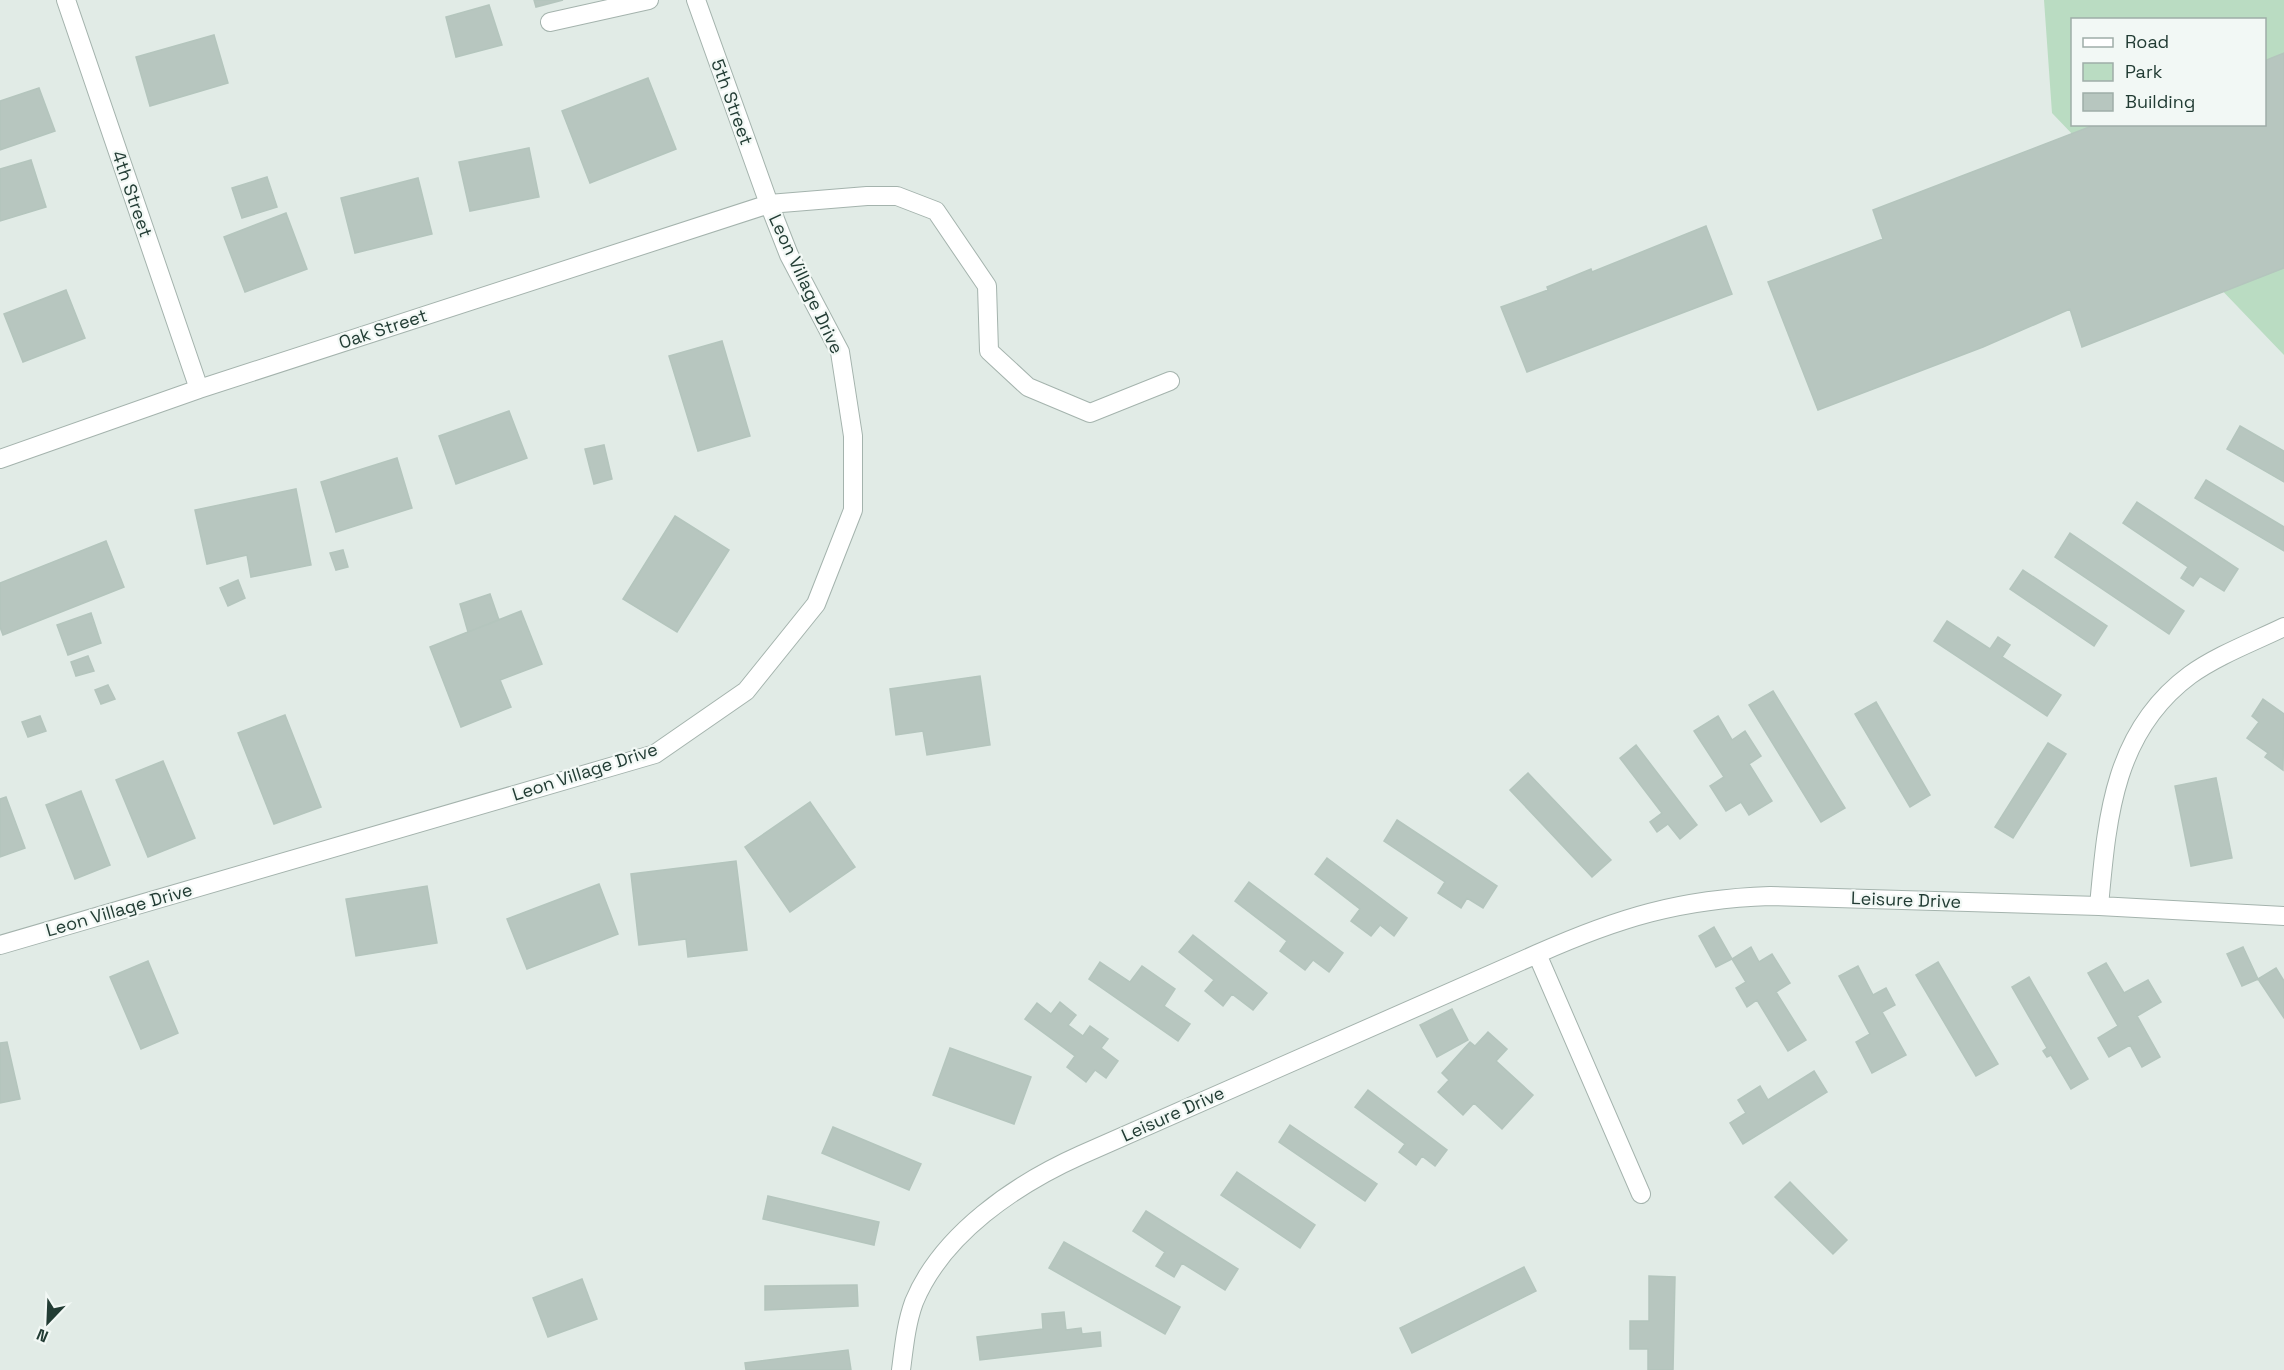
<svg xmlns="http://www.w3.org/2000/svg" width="2284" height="1370" viewBox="0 0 2284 1370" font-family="'Space Grotesk',sans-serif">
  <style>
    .green { fill: #badcc2; fill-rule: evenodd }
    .building { fill: #b7c6bf; stroke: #b4c5bd; stroke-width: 1.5 }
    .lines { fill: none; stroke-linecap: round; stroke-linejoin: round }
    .service-casing { stroke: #a4b3ad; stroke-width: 20 }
    .minor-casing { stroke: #a4b3ad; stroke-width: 20 }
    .service { stroke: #fff; stroke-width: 18 }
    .minor { stroke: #fff; stroke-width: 18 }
    .labels { text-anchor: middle; stroke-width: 4.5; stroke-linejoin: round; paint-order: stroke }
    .street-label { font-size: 18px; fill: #223c34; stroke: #f2f8f5 }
  </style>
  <rect width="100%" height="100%" fill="#e1ebe6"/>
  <path class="green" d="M2044 0H2284V355L2052 113ZM2072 20H2264V124H2072Z"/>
  <path class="building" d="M534 0H563L536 7Z
    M489 5 502 45 456 57 446 17Z
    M214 35 228 83 150 106 136 57Z
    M2284 53V268L2082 347 2070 309 1983 347 1818 410 1768 282 1883 239 1873 210 2097 124H2264V61Z
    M648 78 676 149 590 183 562 111Z
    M39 88 55 131 0 150V101Z
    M529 148 539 197 470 211 459 162Z
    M31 160 46 207 0 221V169Z
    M267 177 277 207 242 218 232 188Z
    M418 178 432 234 355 253 341 198Z
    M286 213 307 269 245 292 224 237Z
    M1706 226 1732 294 1527 372 1501 307 1548 290 1547 287 1591 269 1592 272Z
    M66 290 85 338 23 362 4 314Z
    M722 341 750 436 698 451 669 356Z
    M509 411 527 458 456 484 439 436Z
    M2240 426 2284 451V482L2227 449Z
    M604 445 612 479 594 484 585 449Z
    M397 458 412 508 336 532 321 482Z
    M2206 480 2284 527V551L2195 498Z
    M296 489 311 565 251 577 247 555 207 564 195 510Z
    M2137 502 2238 569 2224 591 2200 576 2193 586 2181 578 2188 567 2123 523Z
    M675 516 729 550 677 632 623 599Z
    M2070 533 2184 611 2169 634 2055 557Z
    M106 541 124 587 3 635 0 627V583Z
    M343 550 348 567 336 570 330 553Z
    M2023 570 2107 626 2094 646 2010 589Z
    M238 580 245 598 228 606 220 588Z
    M490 594 499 620 468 632 460 604Z
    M521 611 542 664 500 680 511 707 461 727 430 647Z
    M91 613 101 643 68 655 57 625Z
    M1947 621 1990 649 1998 637 2010 645 2002 657 2061 695 2047 716 1934 641Z
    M88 656 94 671 76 676 71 662Z
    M980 676 990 745 927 755 923 731 896 735 890 689Z
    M108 685 115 699 101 704 95 690Z
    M1773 691 1845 808 1821 822 1749 705Z
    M2263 699 2284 714 2283 770 2265 757 2268 753 2247 738 2259 722 2252 716Z
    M1876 702 1930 795 1910 807 1855 714Z
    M285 715 321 807 274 824 238 733Z
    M40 716 46 731 28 737 22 722Z
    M1718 716 1732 740 1745 731 1761 756 1749 764 1772 801 1749 815 1741 802 1726 811 1710 786 1724 777 1694 731Z
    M2048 743 2066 754 2013 838 1995 827Z
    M1636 745 1697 825 1680 839 1668 824 1657 832 1650 822 1662 813 1620 758Z
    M163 761 195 838 148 857 116 780Z
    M1528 773 1611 860 1592 877 1510 790Z
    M2216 778 2232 858 2191 866 2175 786Z
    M81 791 110 865 75 879 46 805Z
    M6 797 25 848 0 857V799Z
    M810 802 855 867 790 912 745 847Z
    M1397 820 1497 886 1483 908 1467 898 1461 908 1438 893 1445 882 1384 841Z
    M1327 858 1407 918 1394 936 1380 925 1371 936 1351 921 1360 909 1315 874Z
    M736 861 747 950 688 957 686 939 639 945 631 874Z
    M1249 882 1343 953 1329 972 1313 960 1305 970 1280 951 1287 941 1235 901Z
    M599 884 618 934 527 969 507 919Z
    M427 886 437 943 356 956 346 899Z
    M1714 927 1732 959 1716 967 1699 936Z
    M1193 935 1267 993 1253 1010 1232 994 1223 1006 1205 991 1214 980 1179 952Z
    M1751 947 1759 962 1772 954 1790 983 1776 992 1806 1040 1788 1051 1757 1000 1747 1007 1736 988 1746 982 1732 959Z
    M2243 947 2258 979 2242 986 2227 954Z
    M148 961 178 1033 141 1049 110 977Z
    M1100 962 1130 982 1142 966 1175 989 1164 1006 1190 1024 1178 1041 1089 979Z
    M1938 962 1998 1064 1976 1076 1916 975Z
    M2106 963 2124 993 2148 980 2161 1002 2137 1016 2160 1057 2142 1067 2130 1045 2109 1057 2098 1038 2118 1026 2088 973Z
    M1858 966 1873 995 1886 988 1895 1005 1882 1012 1906 1055 1872 1073 1856 1042 1870 1034 1839 976Z
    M2276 968 2284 981V1018L2258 979Z
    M2029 977 2088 1079 2071 1089 2051 1055 2047 1057 2043 1051 2047 1048 2012 987Z
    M1060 1002 1076 1015 1068 1025 1083 1036 1090 1026 1108 1039 1101 1048 1118 1061 1106 1078 1095 1070 1086 1082 1067 1067 1075 1056 1025 1019 1037 1003 1051 1014Z
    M1452 1009 1468 1040 1437 1057 1420 1025Z
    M1488 1032 1507 1049 1496 1061 1533 1095 1502 1129 1474 1103 1463 1115 1438 1092 1449 1080 1442 1073 1470 1042 1475 1046Z
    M7 1042 20 1099 0 1103V1043Z
    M950 1048 1031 1077 1014 1124 933 1095Z
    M1814 1071 1827 1092 1743 1144 1730 1123 1746 1113 1738 1100 1760 1086 1768 1100Z
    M1368 1090 1447 1150 1435 1166 1422 1156 1416 1165 1399 1152 1405 1144 1355 1107Z
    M1290 1125 1377 1184 1365 1201 1279 1142Z
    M833 1127 921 1164 909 1190 822 1153Z
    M1237 1172 1315 1225 1300 1248 1221 1195Z
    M1790 1182 1847 1240 1833 1254 1775 1197Z
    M768 1196 879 1222 874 1245 763 1219Z
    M1146 1211 1238 1269 1225 1290 1182 1263 1174 1277 1156 1266 1165 1252 1133 1231Z
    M1064 1242 1180 1307 1165 1334 1049 1268Z
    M1524 1267 1536 1291 1412 1353 1400 1328Z
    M1649 1276 1675 1277 1673 1370H1648V1349H1630V1321H1649Z
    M582 1279 597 1319 548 1337 533 1298Z
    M857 1285 858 1306 765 1310V1286Z
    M1064 1312 1066 1330 1081 1328 1082 1334 1100 1332 1101 1346 980 1360 977 1337 1043 1329 1042 1314Z
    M848 1350 851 1370H746L745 1363Z"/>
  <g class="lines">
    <g class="service-casing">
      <path id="service" d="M550 22 649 0
        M769 204 867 196H897L936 211 987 286 989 351 1028 387 1090 413 1170 381"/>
    </g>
    <g class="minor-casing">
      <path id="minor" d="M66 0 199 389
        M0 459 199 389 769 204
        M2099 906C2107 819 2113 732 2190 675 2218 655 2253 642 2284 627
        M0 945 655 754 746 691 816 604 853 510V436L840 352 789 255 769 204 696 0
        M1537 954 1641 1194
        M901 1370C904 1347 906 1324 914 1302 942 1234 1016 1184 1081 1155L1537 954C1618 918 1680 899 1770 896L2099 906 2284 916"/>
    </g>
    <use href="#service" class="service"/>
    <use href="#minor" class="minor"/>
  </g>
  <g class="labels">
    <g class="street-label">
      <text transform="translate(732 102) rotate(70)" y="6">5th Street</text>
      <text transform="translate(132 194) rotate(71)" y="6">4th Street</text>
      <text transform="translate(806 284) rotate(65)" y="6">Leon Village Drive</text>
      <text transform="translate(383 329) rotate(-18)" y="6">Oak Street</text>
      <text transform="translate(585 772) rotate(-18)" y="6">Leon Village Drive</text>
      <text transform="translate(1906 900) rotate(2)" y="6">Leisure Drive</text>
      <text transform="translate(119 910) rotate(-16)" y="6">Leon Village Drive</text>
      <text transform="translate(1173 1114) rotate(-24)" y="6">Leisure Drive</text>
    </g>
  </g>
  <rect x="2071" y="18" width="195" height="108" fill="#f2f8f5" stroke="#9fada8" stroke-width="1.5"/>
  <rect x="2083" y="38" width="30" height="9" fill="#ffffff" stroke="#9fada8" stroke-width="1.5"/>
  <text x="2125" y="48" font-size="18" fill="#223c34">Road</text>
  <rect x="2083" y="63" width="30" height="18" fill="#badcc2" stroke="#9fada8" stroke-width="1.5"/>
  <text x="2125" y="78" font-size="18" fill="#223c34">Park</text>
  <rect x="2083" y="93" width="30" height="18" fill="#b7c6bf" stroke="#9fada8" stroke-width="1.5"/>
  <text x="2125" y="108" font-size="18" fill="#223c34">Building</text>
  <g transform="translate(48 1322) rotate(203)" stroke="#f2f8f5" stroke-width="4.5" paint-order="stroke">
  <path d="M0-4.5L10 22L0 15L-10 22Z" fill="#223c34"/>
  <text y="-9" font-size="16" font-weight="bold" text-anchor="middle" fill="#223c34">N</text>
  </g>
</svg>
